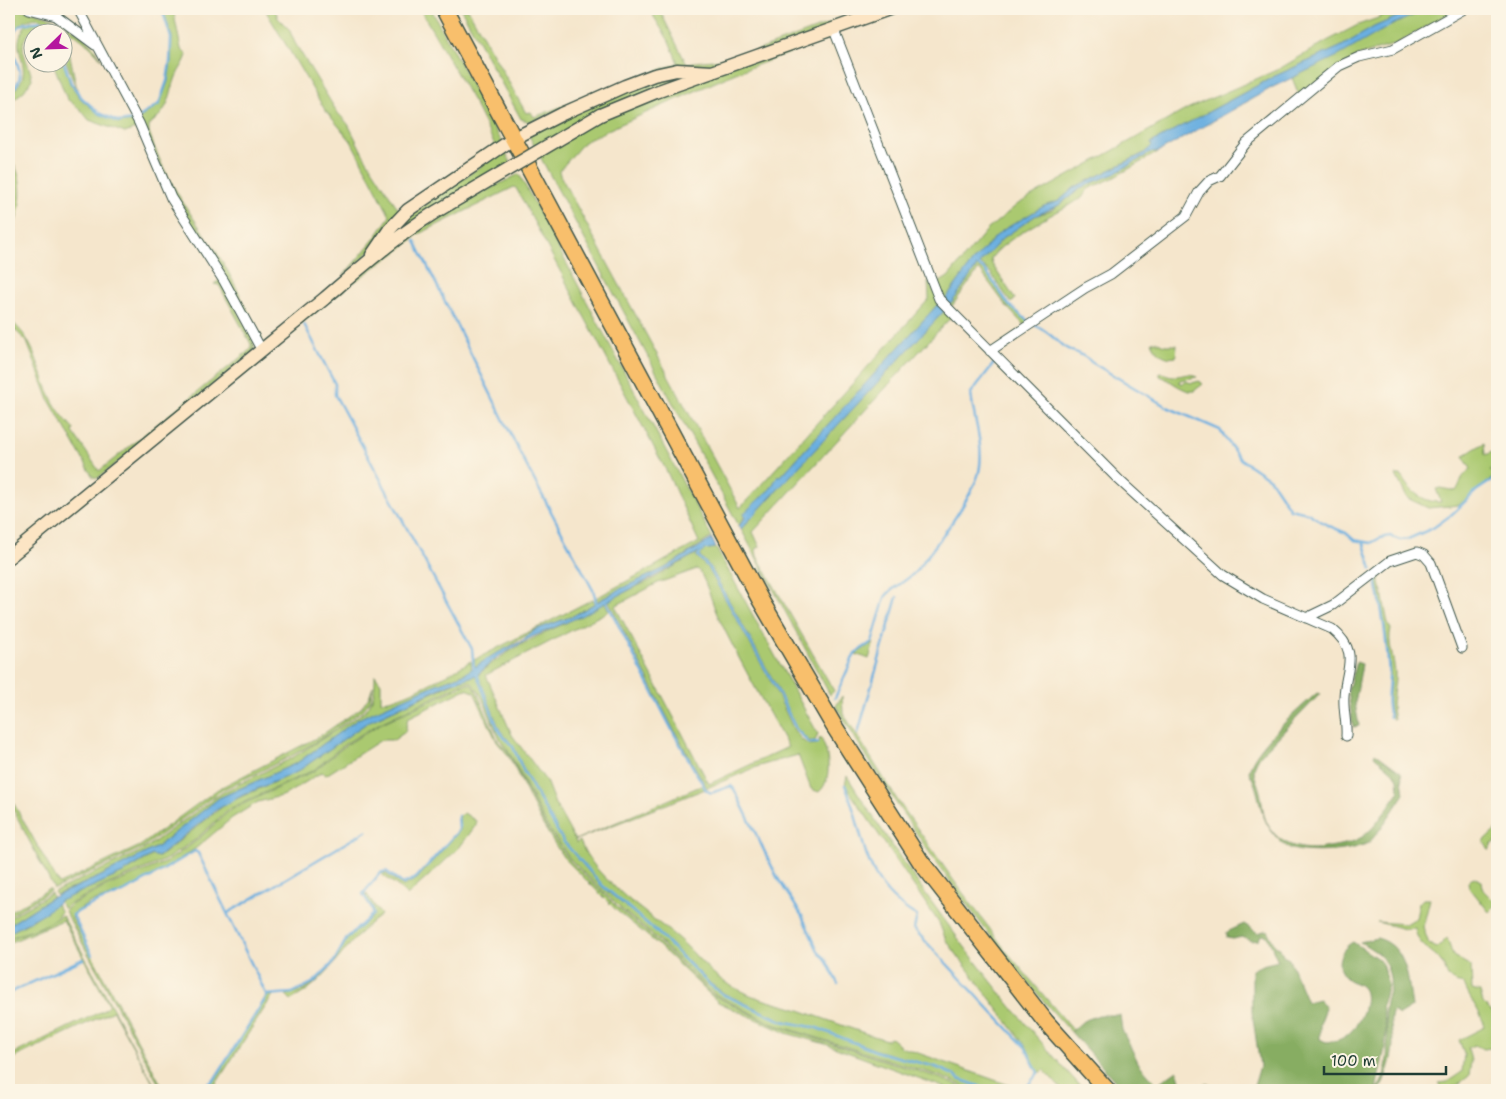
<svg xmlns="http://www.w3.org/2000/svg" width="1506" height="1099" viewBox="0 0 1506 1099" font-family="'Shantell Sans',sans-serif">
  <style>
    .green { fill: #aac970; stroke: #648352; fill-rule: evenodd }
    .forest { fill: #87ad62; stroke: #53754b }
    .water { fill: #6bafe0; stroke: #45768a }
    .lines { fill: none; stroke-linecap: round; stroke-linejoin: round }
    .stream { stroke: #6bafe0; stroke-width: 2.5 }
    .street-casing { stroke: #3f564b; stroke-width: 11 }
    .secondary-casing { stroke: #3f564b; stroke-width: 15 }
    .highway-casing { stroke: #3f564b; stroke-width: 19 }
    .street { stroke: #fff; stroke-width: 9 }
    .secondary { stroke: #fce5c4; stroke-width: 12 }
    .highway { stroke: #f8bf6c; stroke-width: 16 }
    .secondary-bridge-casing { stroke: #3f564b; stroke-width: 15; stroke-linecap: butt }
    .secondary-bridge { stroke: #fce5c4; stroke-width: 12 }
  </style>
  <rect width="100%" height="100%" fill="#fcf5e5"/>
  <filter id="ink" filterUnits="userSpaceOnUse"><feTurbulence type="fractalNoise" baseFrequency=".02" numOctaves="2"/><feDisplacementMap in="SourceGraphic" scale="10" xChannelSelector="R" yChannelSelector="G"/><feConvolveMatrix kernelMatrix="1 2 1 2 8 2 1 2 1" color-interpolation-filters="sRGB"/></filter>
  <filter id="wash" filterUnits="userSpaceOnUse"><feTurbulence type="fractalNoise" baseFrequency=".0096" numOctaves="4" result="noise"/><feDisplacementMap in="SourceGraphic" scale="20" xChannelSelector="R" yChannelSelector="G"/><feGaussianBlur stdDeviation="1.12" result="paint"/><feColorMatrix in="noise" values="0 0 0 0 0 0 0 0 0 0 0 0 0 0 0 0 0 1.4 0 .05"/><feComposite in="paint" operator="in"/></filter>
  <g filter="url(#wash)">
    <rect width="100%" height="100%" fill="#f5e6cc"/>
    <path class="green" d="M9 9C42 9 86 29 102 60 90 44 75 34 58 24L62 32H55C46 12 25 16 14 31L16 17Z
      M163 9H173L181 49 187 55C185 63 179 69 176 77 168 99 170 109 149 125V132C164 179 190 213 217 253 234 280 247 310 262 339L259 337 181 211 139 119 159 104 168 82 171 62 172 37Z
      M267 9H275L278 18 289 29 295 43 337 112 348 124 363 154 399 210 495 145 475 105 420 9H431L503 144 443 184 344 275 375 238 390 216 351 141 325 110 267 13Z
      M461 9H468L526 113 531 112 534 117 678 63 669 41 649 9H659L686 63 740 57 869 9H881L740 61 700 67H678L653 73 530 122 521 119Z
      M1391 9H1415L1374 27 1340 47 1275 76 1151 143 1153 146 1144 153 1075 187 1059 201 1044 206 1000 232 973 261 945 300 935 285 948 277 987 230 1018 204 1189 108 1279 69 1327 41 1358 25 1378 18Z
      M1427 9H1457L1396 44 1358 56 1299 95 1292 78C1338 56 1381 28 1427 9Z
      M30 21 43 23 52 32H31C14 44 30 63 32 79L24 91 9 103V95C44 68 0 49 30 21Z
      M829 35 833 37 738 72 612 128 584 142 559 171 560 175 740 508 929 299 928 281 940 302 781 476 778 475 771 488 746 513 739 526 528 134 627 88Z
      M63 38 70 56 77 90 63 53Z
      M63 59 70 84 81 99 99 114 119 123 135 121 138 128 125 133 89 120 81 110 67 99 53 63 62 62Z
      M504 150 512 165 393 238 395 226Z
      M1160 151 1113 178 1088 189 1082 198C1061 210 1001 240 991 259L992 264 1015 299 1011 303 990 272 979 263 1003 238 1035 216 1052 210 1084 186 1114 174 1152 152Z
      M9 157C27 177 22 215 9 236V222L14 197 13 182 9 173Z
      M519 174 712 537 665 568 597 601 596 598 699 542 667 472 516 188 514 187 417 235C402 250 382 261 365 274 331 299 299 326 264 349L438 215Z
      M977 266 986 272 1009 305 1028 322 1024 325 1008 308 979 269 952 306 949 304Z
      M221 279 254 342V351L98 478 93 477 49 400 27 342 9 324V320C35 338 38 370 51 397 57 410 65 419 74 429L73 432 99 471 251 349V344L219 285 214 284Z
      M946 309 952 316 753 532 760 547 756 549 757 556 834 691 830 695 741 529Z
      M1156 341 1164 345H1177L1176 357C1165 360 1156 352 1152 342Z
      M1160 373C1165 373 1168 376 1173 376 1182 377 1188 371 1197 377L1180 380 1179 382 1182 384 1185 381 1192 383 1199 381 1203 384 1194 391C1184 393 1171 380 1160 376Z
      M1484 443 1485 455 1497 450V464L1490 471 1495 476 1459 505 1428 508 1407 498 1396 475H1401C1407 489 1423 503 1441 502L1436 489 1440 488 1456 491C1464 478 1457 481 1471 469L1463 456Z
      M716 548 818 734 815 741H808L796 728 776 685 711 568 700 556 705 549Z
      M699 552 696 556 709 570 774 687 794 730 802 740 809 745 817 744 820 737C829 751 833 780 819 792L811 789 798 755 759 766 707 788 673 728 608 600 651 580ZM697 569C703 572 713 605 717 614 738 659 764 703 788 747L709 784 615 606 658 583Z
      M1378 571 1388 624 1391 629C1387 643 1394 658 1395 672 1396 688 1389 703 1394 718L1393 720C1385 700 1391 694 1390 674 1388 641 1382 607 1376 574Z
      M593 599 595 603 573 616 535 630 475 668 474 660Z
      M605 602 609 611 486 675 512 735 546 781 555 804 575 840 703 785 705 789 575 840 576 843 580 841C593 878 649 914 679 939 697 955 711 976 733 987 758 1001 782 1003 808 1013 833 1022 860 1032 886 1040L891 1038 901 1047 1023 1090H993L959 1079 957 1075 937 1067 879 1051 817 1028 782 1020 725 994 711 984 657 931 610 893 564 841 525 772 514 747 500 730 478 675C515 641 562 628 605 602Z
      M874 642 869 659 856 654Z
      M471 661 472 670 358 719 297 763 219 798 157 847 101 876 56 895 54 892 143 850 223 792 292 758 361 714C374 705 375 690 375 675L381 683V701C399 702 454 671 471 661Z
      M471 675H476L498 731 513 748 523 772 563 842 602 887 656 932 710 985 724 995 782 1021 817 1029 878 1052 936 1068 956 1076 958 1080 988 1090H972L940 1076 773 1024 714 994 657 939 619 907 571 860 547 826 509 752C491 732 489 700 471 682H466L380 723 345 744 314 770 229 809 195 840 165 860 104 886 70 904 64 909 59 901 123 873 153 855 159 857 227 803 297 772 368 722Z
      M466 684H471L476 690 498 741 508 752 546 827 570 861 618 908 656 940 713 995 773 1025 940 1078 968 1090H951L825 1044 786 1033 718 1002 655 942 616 910 563 857 543 825 508 755 497 742 474 692 466 689 408 718 405 732 394 740H381L326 775 322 772 285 795 258 802 232 818 195 849 157 874 123 892 89 903 73 914 72 918 164 1090H162L65 911 71 905 105 887 166 862 196 841 230 810 314 771 346 745 380 724Z
      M373 686 370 701 363 710 317 741 291 756 222 790 142 848 54 889 14 811 10 797 59 884 140 846 218 789 320 736 361 708 369 697Z
      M842 696 843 713 896 798 954 881 1007 952 1073 1030 1071 1032C981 933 904 821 836 706Z
      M847 776C917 887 995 994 1084 1090H1062L1044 1070 1038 1073 1027 1048 946 940 939 923 845 785Z
      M464 813 476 821V825L459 848 407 896 399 887 381 874 385 873 403 886 417 879 460 830 459 816Z
      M1497 829V842L1492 844 1489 851 1484 841Z
      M1473 877 1482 881 1483 890 1497 904 1489 912 1469 887 1468 882Z
      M49 889 50 891 9 916V912Z
      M51 893 52 897 9 925V918Z
      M366 893 381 915C346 939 330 981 291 1000L286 995 301 991 315 983 334 963 348 938 374 915 373 907 365 897Z
      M1423 899H1430L1423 927 1429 944 1437 948 1447 938 1453 956 1471 966 1472 990 1480 992 1483 1003 1494 1014 1496 1032 1497 1031V1047L1484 1049 1474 1045 1468 1048 1471 1061 1469 1076 1456 1086 1444 1090 1438 1083 1447 1082 1462 1072 1464 1053 1459 1040 1485 1027C1480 1009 1468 998 1464 984 1461 983 1456 983 1453 981 1446 977 1447 971 1443 965 1434 948 1418 950 1415 928L1405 929 1377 922 1406 924 1416 918 1419 903Z
      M56 904 61 912C50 927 25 932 9 938V933L30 922Z
      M62 915 157 1090 113 1011 9 1060V1056L104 1010 109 1005 63 920 9 943V939L42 927Z
      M267 995H273L214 1087 208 1090H201L215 1080Z"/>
    <path class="forest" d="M1356 662 1362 664 1355 703 1359 726 1353 727 1348 690Z
      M1317 693 1320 694 1260 756C1249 773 1256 775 1260 792 1262 799 1262 807 1264 815 1273 845 1302 853 1329 847 1341 845 1352 843 1362 837 1377 827 1388 806 1399 792L1398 779 1393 772 1374 756 1375 753 1401 772 1404 794C1397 804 1376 838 1368 843 1352 852 1309 854 1292 849 1283 846 1275 836 1270 829 1258 811 1260 790 1249 772 1251 750 1300 708 1317 693Z
      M1244 924 1258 933 1267 930 1275 946 1280 948 1283 956 1289 959 1307 1002 1319 999 1326 1008 1320 1024V1039L1326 1042C1332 1041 1338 1041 1344 1037 1357 1030 1370 1004 1364 990 1360 982 1350 983 1345 977 1333 965 1341 948 1353 942L1378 959 1382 964 1388 985 1382 1006 1386 1029 1385 1048 1376 1089C1392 1076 1387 1032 1385 1014 1384 992 1398 988 1384 961 1380 953 1368 947 1360 942L1377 938C1408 946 1408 981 1412 1007L1399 1015 1393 1011C1388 1020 1393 1032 1393 1042 1393 1058 1387 1073 1381 1088L1378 1090H1254V1086L1260 1066 1252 1012V970L1262 965 1278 961 1267 936 1261 935 1259 940 1251 941 1242 937 1233 939 1227 938V932Z
      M1099 1015H1120L1122 1030 1139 1064 1157 1084 1177 1070 1182 1087 1208 1084 1216 1090H1123L1071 1032 1083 1021Z"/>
    <path class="water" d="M1415 9H1427L1388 27 1340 55 1273 87 1160 151 1152 152 1114 174 1084 186 1059 205 1035 216 1003 238 978 265 953 301 949 304 945 300 973 261 1000 232 1044 206 1059 201 1075 187 1143 154 1152 146 1151 143 1275 76 1340 47 1374 27Z
      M940 302 946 309 741 529 739 526 745 518 744 513 771 488 778 475 781 476Z
      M712 539 716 548 703 550 581 616 532 637 496 658 477 675 449 684 368 722 297 772 243 795 216 810 158 857 152 855 123 873 60 901 46 912 9 933V925L51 898 101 876 157 847 219 798 297 763 358 719 434 685 464 674 493 655 522 641 535 630 573 616 618 590 665 568Z"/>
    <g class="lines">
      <path class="stream" d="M62 57 71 83 82 98 99 113 119 122 133 120
        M9 93C30 75 15 66 12 46 8 25 28 21 44 22L54 32
        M139 117 159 104 167 81 170 62 171 38 162 9
        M9 175 13 189 9 219
        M415 241 525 463 594 592 596 602
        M978 265 986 271 1009 305 1028 321
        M304 324 335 384V395L472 649 474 669
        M1035 325C1046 330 1054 338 1063 346 1072 353 1083 353 1091 362L1167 407 1220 430 1239 458 1270 479 1290 509 1308 513 1327 525 1346 533 1354 540 1371 543 1380 538 1390 536 1400 540 1408 539 1433 528 1451 515 1476 491 1497 477
        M1364 544 1372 569
        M703 550 698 556 710 569 775 686 796 729 809 743H817
        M1375 575C1382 608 1387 641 1389 675 1389 690 1385 702 1390 717
        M606 601 672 730 706 790 711 793 731 786 734 789 777 877 802 916 819 953 825 958 838 984
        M477 675 499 731 513 747 524 772 563 841 603 886 657 932 710 985 724 995 782 1021 817 1028 878 1052 936 1067 956 1076 959 1079 990 1090
        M835 698 855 653 872 642 885 597C893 586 908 581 917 570 934 547 978 492 980 466 983 440 973 418 971 393L995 362
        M858 733 897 597
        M845 785C867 839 860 883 917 916L914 929 1026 1048 1038 1073 1024 1090
        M228 913 366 831
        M92 955 73 915C89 903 106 900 123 892 148 880 171 865 195 851L198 853 267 996 214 1080 199 1090
        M9 993 83 959
        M266 995 292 993 314 982 333 963 347 938 373 914 372 908 363 894 380 873 386 871 403 884 416 878 459 830 458 816"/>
    </g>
  </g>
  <g filter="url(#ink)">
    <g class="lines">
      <g class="street-casing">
        <path id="street" d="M29 9 56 16 95 45
          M78 9 139 123 171 198 224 281 261 349
          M834 30 939 299 1119 480 1223 575 1263 599 1332 629C1361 653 1345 668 1344 697 1343 710 1347 723 1346 736
          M990 351 1085 288 1111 274 1186 216 1199 192 1209 181 1220 176 1246 143 1339 66 1359 57 1393 49 1464 9
          M1306 618 1333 605 1390 561 1417 552 1424 555 1431 563 1462 648"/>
      </g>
      <g class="secondary-casing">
        <path id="secondary" d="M600 115 656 92 889 9
          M372 255 389 230 408 210 513 139 562 114 625 86 654 75 677 70 713 72
          M9 557 324 299C364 265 403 230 449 204"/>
      </g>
      <g class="highway-casing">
        <path id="highway" d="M444 9 761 601 834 726 921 862 1045 1021 1107 1090"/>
      </g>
      <use href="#street" class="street"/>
      <use href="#secondary" class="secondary"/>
      <use href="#highway" class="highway"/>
      <g class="secondary-bridge-casing">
        <path id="secondary-bridge" d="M449 204 600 115"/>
      </g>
      <use href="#secondary-bridge" class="secondary-bridge"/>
    </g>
  </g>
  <rect width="1506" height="1099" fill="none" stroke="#fcf5e5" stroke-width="30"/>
  <g transform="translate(48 48) rotate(247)"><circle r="24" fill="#fcf5e5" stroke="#a4ab9e"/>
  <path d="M0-4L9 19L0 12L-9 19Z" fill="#b5179e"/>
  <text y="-8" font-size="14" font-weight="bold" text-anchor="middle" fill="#1f3d34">N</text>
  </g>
  <path d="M1324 1066v8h122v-8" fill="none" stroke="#1f3d34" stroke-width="2.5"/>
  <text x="1331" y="1066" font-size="15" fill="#1f3d34" stroke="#fcf5e5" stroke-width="4" paint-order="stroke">100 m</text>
</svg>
